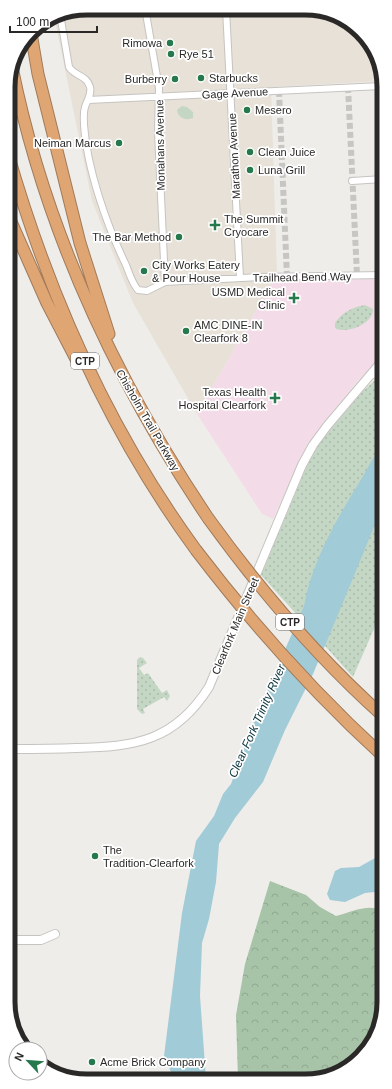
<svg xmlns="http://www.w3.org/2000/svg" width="392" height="1089" viewBox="0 0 392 1089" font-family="Helvetica,sans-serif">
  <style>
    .built { fill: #e7e1d7 }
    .medical { fill: #f3dce7 }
    .grass { fill: url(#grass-dots) }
    .forest { fill: url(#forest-crowns) }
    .park { fill: #c4d7c4 }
    .water { fill: #a0cbd7 }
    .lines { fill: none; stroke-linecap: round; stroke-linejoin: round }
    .street-tunnel { stroke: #c8c6c3; stroke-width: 6; stroke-dasharray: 6 3; stroke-linecap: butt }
    .street-casing { stroke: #c6c4c1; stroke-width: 8 }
    .secondary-casing { stroke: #c6c4c1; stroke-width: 10 }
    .highway-casing { stroke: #a07a59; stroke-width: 13 }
    .street { stroke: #fff; stroke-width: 6 }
    .secondary { stroke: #fff; stroke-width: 8 }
    .highway { stroke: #dfa674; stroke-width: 11 }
    .highway-bridge-casing { stroke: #a07a59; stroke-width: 13; stroke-linecap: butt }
    .highway-bridge { stroke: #dfa674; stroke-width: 11 }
    .poi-dot { fill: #25794c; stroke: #fff; stroke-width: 1.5 }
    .labels { text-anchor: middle; stroke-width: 3.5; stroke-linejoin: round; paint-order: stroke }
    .shield { fill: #fff; stroke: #6a6968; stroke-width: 1 }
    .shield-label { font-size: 10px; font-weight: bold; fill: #2a2928 }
    .poi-label { font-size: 11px; fill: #2a2928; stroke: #fff; text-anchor: start }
    .street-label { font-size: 11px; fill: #2a2928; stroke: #fff }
    .water-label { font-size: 12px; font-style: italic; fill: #09333c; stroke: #fff }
    .rim { fill: none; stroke: #2a2928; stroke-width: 5 }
  </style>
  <defs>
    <pattern id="grass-dots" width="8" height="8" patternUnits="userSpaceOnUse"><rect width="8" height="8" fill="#c4d7c4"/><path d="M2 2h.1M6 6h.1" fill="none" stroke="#a9b9a8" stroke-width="1.8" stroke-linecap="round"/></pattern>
    <pattern id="forest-crowns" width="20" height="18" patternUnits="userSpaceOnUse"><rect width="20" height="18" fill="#a7c4a9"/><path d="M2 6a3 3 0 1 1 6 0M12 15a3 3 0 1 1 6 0" fill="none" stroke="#90a891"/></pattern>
  </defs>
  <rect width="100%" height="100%" fill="#efedea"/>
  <path class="built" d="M87 8 320 10 361 31 382 72V81L271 87 277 274 197 414 133 303 92 201 54 16Z"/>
  <path class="medical" d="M372 279 383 280V356L357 382 308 443 273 519 262 514 197 414 273 281Z"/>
  <path class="grass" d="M365 305 373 309C374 323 347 335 335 328V323C342 312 353 307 365 305Z
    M383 373V608L353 677 261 575 311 456 327 433 364 390Z
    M140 657 143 658 147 663 139 668 144 675 148 673 162 693 167 690 170 696 167 701 164 697 143 709 145 713 142 714 137 709V660Z"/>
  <path class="forest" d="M270 881 306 895 320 907 336 916C353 912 367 903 384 911V1007L364 1054 320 1079H238L236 1015 245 964Z"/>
  <path class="park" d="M182 106 187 107 193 112V118C186 121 178 118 177 110Z"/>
  <path class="water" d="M383 444V505L339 612 313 674 285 730 263 782 235 818 219 844 216 882 209 919 202 943 200 996 206 1079H174L164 1056 182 913 196 841 214 816 223 794 231 784 256 716 304 606C312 560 338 517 362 478 368 467 375 454 383 444Z
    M384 853V891L365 893 345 902 330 900 327 894 335 871 341 868 359 867Z"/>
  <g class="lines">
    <path class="street-tunnel" d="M348 87 357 275
      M279 91 287 277"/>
    <g class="street-casing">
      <path id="street" d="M145 8 159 88 158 132 165 282
        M226 9 240 278
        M60 14 69 67C74 76 87 75 90 87 92 95 87 100 85 107 83 113 84 119 84 125 87 169 107 226 126 265 129 273 132 283 138 290L147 291 165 282 259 277 383 275
        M88 100 382 86
        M352 181 383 179"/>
    </g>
    <g class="secondary-casing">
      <path id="secondary" d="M371 375 383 369
        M9 749C32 749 54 749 76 748 135 747 175 741 209 687L302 465 313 445 327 426 383 360
        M9 940H41L55 934"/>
    </g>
    <g class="highway-casing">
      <path id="highway" d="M31 33 38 74 80 243 109 334
        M12 67C45 230 116 381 208 518
        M8 154C49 296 109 431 196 550
        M8 215 47 303 76 359"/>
    </g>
    <use href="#street" class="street"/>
    <use href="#secondary" class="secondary"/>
    <use href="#highway" class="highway"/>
    <g class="highway-bridge-casing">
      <path id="highway-bridge" d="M208 518C260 590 317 657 383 716
        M196 550C254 626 313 692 383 756"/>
    </g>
    <use href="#highway-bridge" class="highway-bridge"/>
  </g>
  <g class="poi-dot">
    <circle cx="170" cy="43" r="4"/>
    <circle cx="171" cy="54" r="4"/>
    <circle cx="201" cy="78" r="4"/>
    <circle cx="175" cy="79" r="4"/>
    <circle cx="247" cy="110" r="4"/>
    <circle cx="119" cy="143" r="4"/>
    <circle cx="250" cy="152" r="4"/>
    <circle cx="250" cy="170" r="4"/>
    <path d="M213 219h4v4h4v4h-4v4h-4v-4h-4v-4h4z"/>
    <circle cx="179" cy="237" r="4"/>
    <circle cx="144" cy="271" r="4"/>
    <path d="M292 292h4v4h4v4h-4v4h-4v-4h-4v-4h4z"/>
    <circle cx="186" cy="331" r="4"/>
    <path d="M273 392h4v4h4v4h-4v4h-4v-4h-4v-4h4z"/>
    <circle cx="95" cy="856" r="4"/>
    <circle cx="92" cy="1062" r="4"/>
  </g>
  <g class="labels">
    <g class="shield">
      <rect x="71" y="353" width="28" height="16" rx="3"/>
      <rect x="276" y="614" width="28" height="16" rx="3"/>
    </g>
    <g class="shield-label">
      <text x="85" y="365">CTP</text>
      <text x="290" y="626">CTP</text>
    </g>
    <g class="poi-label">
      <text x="162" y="47" text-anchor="end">Rimowa</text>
      <text x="179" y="58">Rye 51</text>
      <text x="209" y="82">Starbucks</text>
      <text x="167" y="83" text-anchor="end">Burberry</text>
      <text x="255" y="114">Mesero</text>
      <text x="111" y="147" text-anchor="end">Neiman Marcus</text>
      <text x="258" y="156">Clean Juice</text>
      <text x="258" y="174">Luna Grill</text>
      <text x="224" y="223">The Summit<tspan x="224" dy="13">Cryocare</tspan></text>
      <text x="171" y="241" text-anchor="end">The Bar Method</text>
      <text x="152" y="269">City Works Eatery<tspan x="152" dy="13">&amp; Pour House</tspan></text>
      <text x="285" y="296" text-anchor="end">USMD Medical<tspan x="285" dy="13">Clinic</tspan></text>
      <text x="194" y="329">AMC DINE-IN<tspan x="194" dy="13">Clearfork 8</tspan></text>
      <text x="266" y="396" text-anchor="end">Texas Health<tspan x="266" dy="13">Hospital Clearfork</tspan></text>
      <text x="103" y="854">The<tspan x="103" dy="13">Tradition-Clearfork</tspan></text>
      <text x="100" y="1066">Acme Brick Company</text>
    </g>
    <g class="street-label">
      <text transform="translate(235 93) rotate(-3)" y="4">Gage Avenue</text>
      <text transform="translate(160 145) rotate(-91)" y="4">Monahans Avenue</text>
      <text transform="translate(234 156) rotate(-93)" y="4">Marathon Avenue</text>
      <text transform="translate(302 277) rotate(-1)" y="4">Trailhead Bend Way</text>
      <text transform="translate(148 420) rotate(60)" y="4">Chisholm Trail Parkway</text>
      <text transform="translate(235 626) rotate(-67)" y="4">Clearfork Main Street</text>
    </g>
    <g class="water-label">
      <text transform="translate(257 721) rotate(-66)" y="4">Clear Fork Trinity River</text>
    </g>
  </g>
  <path d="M0 0H392V1089H0ZM87 15H305A72 72 0 0 1 377 87V1002A72 72 0 0 1 305 1074H87A72 72 0 0 1 15 1002V87A72 72 0 0 1 87 15Z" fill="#fff" fill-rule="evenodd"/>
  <path class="rim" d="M87 15H305A72 72 0 0 1 377 87V1002A72 72 0 0 1 305 1074H87A72 72 0 0 1 15 1002V87A72 72 0 0 1 87 15Z"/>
  <g transform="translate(28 1061) rotate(296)"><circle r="19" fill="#ffffff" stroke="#aaa9a9"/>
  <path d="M0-3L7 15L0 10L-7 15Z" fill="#25794c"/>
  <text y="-6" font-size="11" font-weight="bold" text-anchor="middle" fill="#2a2928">N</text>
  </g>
  <path d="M10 26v6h87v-6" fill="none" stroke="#2a2928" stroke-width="2"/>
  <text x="16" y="26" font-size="12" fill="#2a2928" stroke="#ffffff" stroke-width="3" paint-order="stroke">100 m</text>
</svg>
